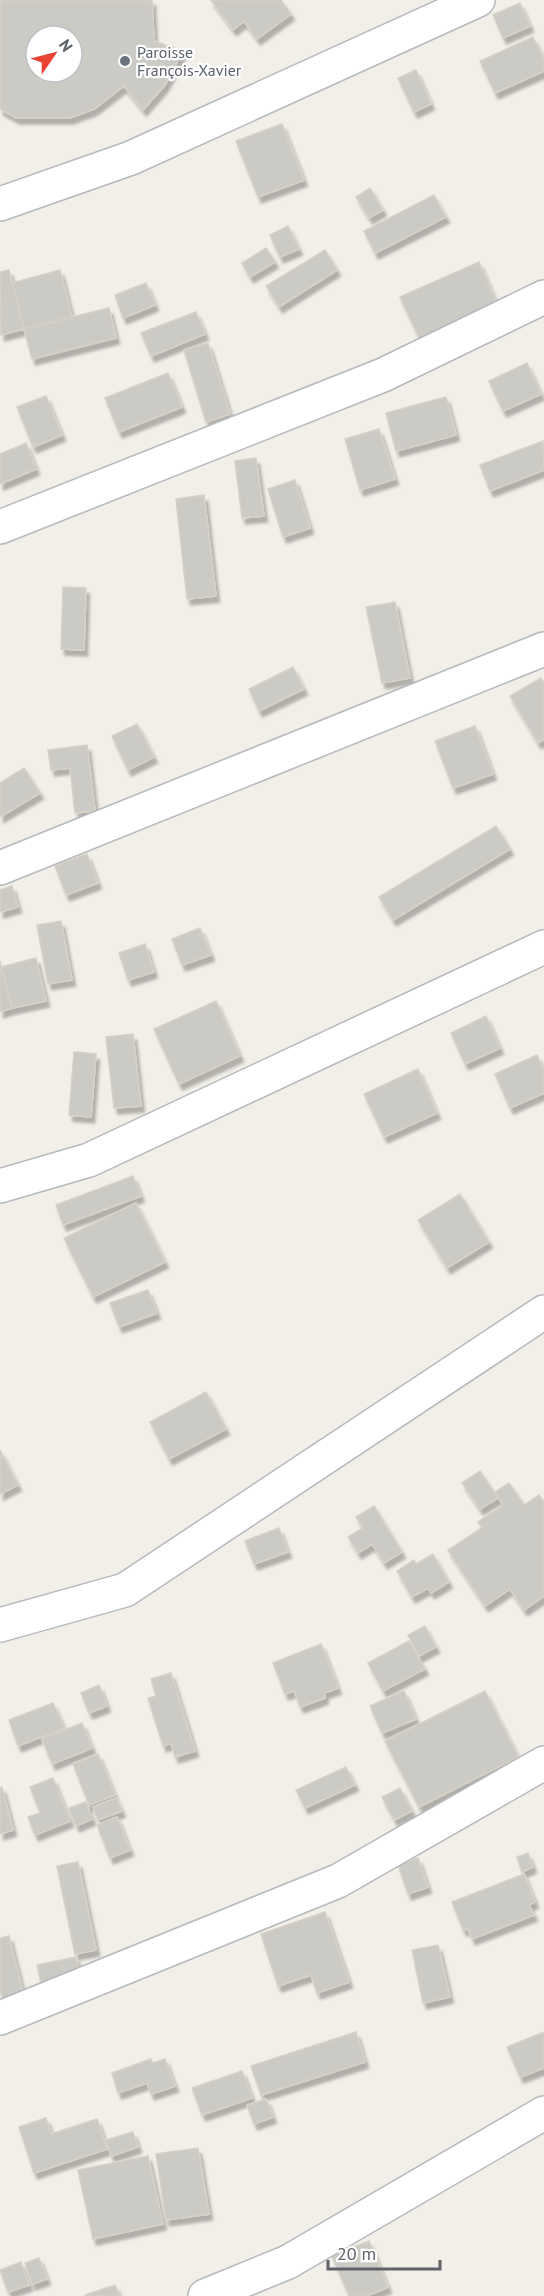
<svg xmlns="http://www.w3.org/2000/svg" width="544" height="2296" viewBox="0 0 544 2296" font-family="'PT Sans',sans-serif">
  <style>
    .building { fill: #cccac5; stroke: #d6d1c6; stroke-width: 1.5; fill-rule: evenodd; filter: url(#shadow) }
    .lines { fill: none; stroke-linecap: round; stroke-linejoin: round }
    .minor-casing { stroke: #b5b8bc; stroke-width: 36 }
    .minor { stroke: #fff; stroke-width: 33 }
    .worship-dot { fill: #6b7280; stroke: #fff; stroke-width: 2 }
    .labels { text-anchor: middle; stroke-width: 4.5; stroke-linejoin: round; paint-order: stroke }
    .worship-label { font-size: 16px; fill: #5b616d; stroke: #fff; text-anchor: start }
  </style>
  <defs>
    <filter id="shadow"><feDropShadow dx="3.5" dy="6" stdDeviation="1.5" flood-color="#0004"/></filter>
  </defs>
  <rect width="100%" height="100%" fill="#f1efe8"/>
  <path class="building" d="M0 0H152L154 41 183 51 165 85 143 110 124 86 94 109 70 118H16L0 109ZM36 36H72V72H36Z
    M211 0H281L291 14 257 39 244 21 233 30Z
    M520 3 530 26 503 38 493 15Z
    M533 37 544 60V71L495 93 480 61Z
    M416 70 431 104 414 112 398 78Z
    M282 124 304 180 258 197 236 141Z
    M370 188 383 210 369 218 356 197Z
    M434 195 446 217 375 253 364 231Z
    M288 226 299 249 280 257 270 235Z
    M266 248 275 262 250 277 242 263Z
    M325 250 337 270 279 307 266 286Z
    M479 262 497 304 419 338 400 297Z
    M9 270 24 329 1 335 0 272Z
    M60 270 72 317 24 329 12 283Z
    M146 283 155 305 123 318 115 295Z
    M109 308 116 338 32 359 24 329Z
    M196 312 205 334 151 356 141 333Z
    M208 343 230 414 206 422 184 350Z
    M527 363 541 394 503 411 489 381Z
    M168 373 182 407 119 432 105 398Z
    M46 396 62 435 33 447 17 407Z
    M446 397 456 435 396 451 386 413Z
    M379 429 395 479 360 490 345 439Z
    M543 441 544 470 490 491 480 465Z
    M26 443 36 469 0 484V454Z
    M256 458 264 516 242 518 235 461Z
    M295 480 310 528 283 537 268 489Z
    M204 495 216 596 187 599 176 499Z
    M63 587 86 588 84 650 61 649Z
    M395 602 410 678 382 683 366 607Z
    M293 667 304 689 259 711 249 689Z
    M541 678 544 683V739L538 743 510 696Z
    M137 724 154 757 128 770 112 736Z
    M475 726 493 774 453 788 435 741Z
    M87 745 95 811 75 813 70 768 51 770 48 750Z
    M24 768 40 793 0 817V783Z
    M496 826 510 849 393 920 379 897Z
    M87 854 98 883 66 895 55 866Z
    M12 886 18 907 0 912V890Z
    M61 921 72 980 48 984 37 925Z
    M200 928 211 955 182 965 172 939Z
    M145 944 154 972 128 980 119 953Z
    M36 958 46 1001 12 1008 1 967Z
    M0 961 12 1008 0 1012Z
    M216 1001 240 1056 179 1084 154 1029Z
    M486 1016 500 1048 465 1064 451 1033Z
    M133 1034 141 1106 114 1108 106 1037Z
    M74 1052 96 1054 91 1117 69 1115Z
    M537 1055 544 1070V1093L510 1108 495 1074Z
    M418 1069 437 1113 384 1137 364 1094Z
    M133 1176 141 1196 63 1225 56 1205Z
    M460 1194 489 1242 447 1268 418 1220Z
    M136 1203 165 1262 93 1297 64 1238Z
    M148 1290 157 1313 119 1327 110 1303Z
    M206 1392 226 1429 169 1459 150 1422Z
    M0 1450 18 1485 0 1494Z
    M480 1471 498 1498 480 1509 462 1483Z
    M509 1483 524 1505 539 1495 544 1502V1596L524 1610 510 1589 485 1606 448 1550 482 1528 478 1522 503 1505 495 1492Z
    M374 1506 402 1552 384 1563 372 1544 358 1553 348 1537 363 1528 356 1517Z
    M279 1528 288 1552 254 1564 245 1541Z
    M433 1554 449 1582 431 1593 428 1588 412 1597 397 1571 414 1560 416 1564Z
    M425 1626 436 1647 419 1656 408 1635Z
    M409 1641 425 1669 383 1691 368 1663Z
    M321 1644 338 1688 324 1693 325 1698 300 1707 294 1691 285 1694 273 1663Z
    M171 1673 195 1751 175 1757 171 1743 163 1746 148 1698 156 1696 151 1679Z
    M99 1685 107 1706 89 1713 81 1693Z
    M404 1691 416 1719 382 1733 370 1706Z
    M485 1691 518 1757 419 1807 385 1741Z
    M53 1703 64 1728 18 1746 9 1720Z
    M82 1723 92 1748 52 1764 42 1739Z
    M98 1754 115 1795 89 1805 73 1764Z
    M346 1767 355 1785 305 1808 296 1790Z
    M53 1778 70 1821 35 1835 28 1817 40 1813 30 1787Z
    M2 1787 13 1830 0 1834V1788Z
    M400 1788 412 1811 394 1820 382 1797Z
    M116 1798 122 1811 98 1820 93 1807Z
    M86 1802 92 1819 76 1826 69 1808Z
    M117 1817 130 1850 110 1858 97 1825Z
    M528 1853 533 1867 522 1872 517 1857Z
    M418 1858 428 1887 408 1894 398 1865Z
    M78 1862 96 1950 75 1954 57 1866Z
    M524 1874 535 1902 529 1905 534 1915 472 1939 468 1929 463 1930 452 1902Z
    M325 1912 349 1982 317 1993 311 1975 278 1986 261 1934Z
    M9 1936 24 1997 4 2002 0 1991V1938Z
    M438 1945 450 1997 423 2003 412 1950Z
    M76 1957 80 1980 42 1988 37 1965Z
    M356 2032 365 2062 261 2095 251 2066Z
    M544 2032V2068L520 2077 507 2047Z
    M151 2059 153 2063 165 2059 175 2086 151 2094 147 2083 118 2093 112 2073Z
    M242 2071 252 2098 202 2115 192 2088Z
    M266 2099 273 2117 254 2124 247 2105Z
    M46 2118 51 2134 97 2119 107 2149 34 2173 19 2127Z
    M133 2132 138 2147 111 2156 106 2140Z
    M198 2148 209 2214 166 2220 156 2154Z
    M148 2156 163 2224 93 2239 78 2170Z
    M369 2241 388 2287 367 2296H349L332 2256Z
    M39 2258 47 2279 32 2284 25 2263Z
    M21 2262 29 2285 8 2292 0 2270Z
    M115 2285 120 2296H86L85 2295Z"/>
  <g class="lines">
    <g class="minor-casing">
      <path id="minor" d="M0 204 131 158 478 0
        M0 527 383 375 544 297
        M0 868 544 649
        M0 1186 89 1160 544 947
        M0 1625 125 1590 544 1312
        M0 2018 338 1881 544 1763
        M205 2296 288 2262 544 2113"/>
    </g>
    <use href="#minor" class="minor"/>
  </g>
  <circle class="worship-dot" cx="125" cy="61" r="6"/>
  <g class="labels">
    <g class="worship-label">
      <text x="137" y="58">Paroisse<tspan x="137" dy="18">François-Xavier</tspan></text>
    </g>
  </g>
  <g transform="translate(54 54) rotate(55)"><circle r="28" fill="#ffffff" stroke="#bfc1c3" stroke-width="1.5"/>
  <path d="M0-4.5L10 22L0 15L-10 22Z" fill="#ea4335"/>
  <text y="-9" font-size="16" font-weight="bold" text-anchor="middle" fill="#5f6368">N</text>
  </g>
  <path d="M328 2260v9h112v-9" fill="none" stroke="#5f6368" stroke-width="3"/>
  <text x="337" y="2260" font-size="18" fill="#5f6368" stroke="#ffffff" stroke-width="4.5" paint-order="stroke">20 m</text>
</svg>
